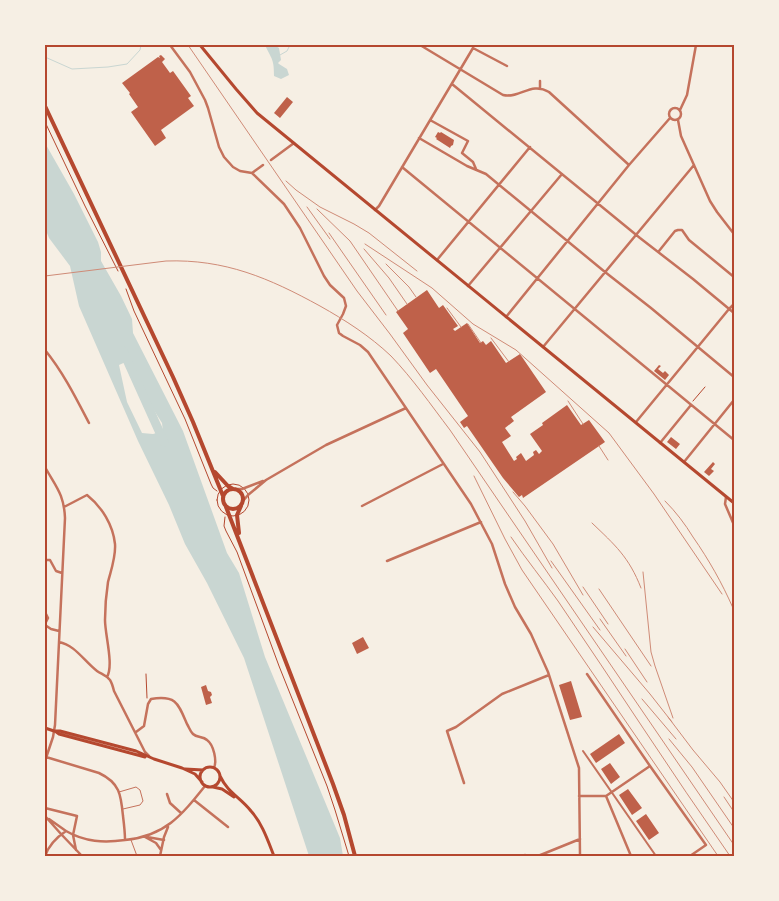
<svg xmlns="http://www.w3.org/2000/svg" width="779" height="901" viewBox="0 0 779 901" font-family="'PT Serif',serif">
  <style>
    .water { fill: #c9d6d2; fill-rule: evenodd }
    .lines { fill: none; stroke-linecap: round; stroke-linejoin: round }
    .stream { stroke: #c9d6d2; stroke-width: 1 }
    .river { stroke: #c9d6d2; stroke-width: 9 }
    .building { fill: #bf614a }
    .path { stroke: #b5482f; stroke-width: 1 }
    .service { stroke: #c5725c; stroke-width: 1 }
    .pedestrian { stroke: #c5725c; stroke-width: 2 }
    .minor { stroke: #c5725c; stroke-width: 2.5 }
    .tertiary { stroke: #c5725c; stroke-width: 2.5 }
    .secondary { stroke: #b5482f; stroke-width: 3 }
    .primary { stroke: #b5482f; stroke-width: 4 }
    .rail { stroke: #cf8b77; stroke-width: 1 }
    .neatline { fill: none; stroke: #b5482f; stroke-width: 2 }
  </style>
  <rect width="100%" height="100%" fill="#f6efe4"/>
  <path class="water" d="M265 45H274L279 48 281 60 278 63 279 64 287 69 289 75 281 79 274 76C274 59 272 60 265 45Z
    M45 143 74 194 98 242 101 252V261L121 296 132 319 133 333 183 431 227 553 239 573 265 657 340 838 343 856H309L244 658 207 583 185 544 169 505 138 441 79 306 70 266 49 238 45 228ZM130 360 150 404 162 423 163 431 153 434 142 433 127 402 119 365Z"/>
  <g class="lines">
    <path class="stream" d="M45 47 54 45
      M280 55 287 51 290 45
      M45 57 72 69 108 67 127 64 140 50 141 45"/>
    <path class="river" d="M123 351 164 442"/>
  </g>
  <path class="building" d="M161 55 165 59 162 62 170 73 173 71 191 96 188 98 194 106 161 130 166 138 155 146 131 112 138 107 129 94 130 93 122 83 158 57 160 58 159 56Z
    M287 97 293 102 280 118 274 113Z
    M438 132 440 133 441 132 454 140 453 145 451 146 450 148 436 139 437 138 435 137Z
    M427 290 439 308 443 305 458 326 453 329 455 331 467 323 480 343 483 341 486 345 491 341 506 363 520 354 546 392 511 417 514 421 505 428 511 436 502 442 514 461 517 459 516 457 521 453 526 461 534 455 533 452 536 450 539 454 542 451 530 434 543 425 542 423 567 405 581 425 589 420 605 442 523 498 522 495 519 497 503 478 467 426 464 428 460 422 468 416 436 369 430 373 403 333 408 329 396 312Z
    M659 365 661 366 658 369 663 373 665 371 669 375 665 380 654 371Z
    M671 437 680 444 676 449 667 442Z
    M713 462 715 464 711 469 714 471 709 476 704 472Z
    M363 637 369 648 357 654 352 643Z
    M571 681 582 717 570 720 559 685Z
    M206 685 208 691 211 692 212 695 210 697 212 703 206 705 201 687Z
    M619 734 625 743 596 763 590 754Z
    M610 763 620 777 611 784 601 769Z
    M628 789 642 808 632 815 619 795Z
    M646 814 659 833 649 840 636 821Z"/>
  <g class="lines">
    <path class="path" d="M45 122 85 206 118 271
      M126 289 134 311 185 419 211 484 213 488 217 491
      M693 401 705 387
      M217 500a16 16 0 1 1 32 0a16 16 0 1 1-32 0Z
      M225 517 224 526 226 531 237 552 279 666 327 786 335 810 349 856
      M146 674 147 698"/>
    <path class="service" d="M119 792 136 787 140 790 143 801 140 805 123 809
      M131 840 137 856"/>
    <path class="pedestrian" d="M583 751 656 856"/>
    <path class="minor" d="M170 45 190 72 205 100 208 108 219 147 224 157 233 167 240 171 252 173 284 204 300 228 324 276 330 285 344 298 346 306 343 314 337 325 339 333 343 336 360 345 368 352 471 504 492 544 505 584 515 607 531 634 548 672 579 768 580 856
      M420 45 503 95C520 99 531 81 549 92L629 165
      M540 81V88
      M452 84 640 238 693 279 734 313
      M669 114a6 6 0 1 1 12 0a6 6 0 1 1-12 0Z
      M680 110 687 95 696 45
      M430 120 468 141 462 153 473 162 476 169
      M678 120 681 136 710 201 717 212 734 234
      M419 138 467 166 486 174 605 272 651 308 734 377
      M271 160 294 143
      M402 167 734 440
      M252 173 263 165
      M375 210 379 206 473 48 507 66
      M659 251 675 231 678 230H682L689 240 734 277
      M437 260 530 147
      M468 286 562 174
      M506 317 629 165 670 118
      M543 347 694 165
      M45 350C63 372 76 398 89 423
      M636 422 729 309 734 304
      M660 443 691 405
      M684 462 734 400
      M45 467C56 487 64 494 65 518L55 725 53 737 45 761
      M235 489H242L263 481
      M243 501 248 495 266 480 326 445 406 408
      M362 506 443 464
      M64 507 87 495C102 507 113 525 115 544 116 557 111 570 108 582 106 595 105 607 105 620 105 635 114 665 107 677
      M45 560H50L56 571 62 573
      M387 561 481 522
      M45 612 48 618 45 624
      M45 625 51 629 59 631
      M59 642C75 645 84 661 97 671 101 674 106 675 110 680 112 683 113 687 114 691L145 752 149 756
      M587 674 650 766 706 845 690 856
      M136 732 144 726 148 704 151 699C176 695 178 703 187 724 189 727 190 731 193 734 197 738 203 736 207 740 214 745 217 761 214 768
      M46 757 99 773C120 783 121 795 123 816 124 824 125 832 125 840 165 836 181 816 205 786
      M464 783 447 731 456 727 502 694 549 675
      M167 794 170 803 181 813
      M579 796H606L650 766
      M606 796 631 856
      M194 800 228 827
      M45 808 77 816 73 835 76 850
      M45 816 61 834 82 856
      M49 819 66 831
      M145 837 156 843 161 850
      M147 837 164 840
      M525 855V856
      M45 856C49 845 57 837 66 831 85 842 104 843 125 840
      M160 856 164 837 168 827
      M538 856 580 839"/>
    <path class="tertiary" d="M726 497 725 504 734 525"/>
    <path class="secondary" d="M200 45 236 89 257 113 734 503
      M45 728 54 731H60L136 751 154 759 182 768 195 774 202 782
      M55 731 59 734 145 757
      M200 777a10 10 0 1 1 20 0a10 10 0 1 1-20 0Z
      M185 769 203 770
      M220 776C228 793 240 797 251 811 262 823 268 841 274 856
      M213 787 222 789 234 797"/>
    <path class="primary" d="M45 106 173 377 193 422 223 496
      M215 472 228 486 233 489
      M223 499a10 10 0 1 1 20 0a10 10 0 1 1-20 0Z
      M226 507 333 784 344 815 355 856
      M239 533 237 515 241 506"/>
    <path class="rail" d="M188 45 357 291 390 334 427 385 480 452 525 521 552 568
      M286 181 296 190 320 207 354 224 369 233 417 271
      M307 207 330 239
      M317 209 350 241 398 311
      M329 233 386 315
      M365 244 432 288 473 324 516 350 609 433 654 494 722 594
      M364 249 389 278 407 304
      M386 264 409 287 416 297
      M45 276 166 261C225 259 269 278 320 306 345 320 370 336 391 356 413 379 431 405 450 430L734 845
      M447 308 461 327
      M468 324 481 343
      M491 338 509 362
      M568 401 583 424
      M599 446 608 460
      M474 476 505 539 522 570 718 856
      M513 492 525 506 553 544 583 595
      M665 501C676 512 685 524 693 537 709 560 722 583 733 608
      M592 523C615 545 629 557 641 588
      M511 537C526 559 543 580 558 601 616 686 671 772 730 856
      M551 561 600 630
      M643 572 651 652 655 666 673 718
      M583 587 608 624
      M599 589 651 666
      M600 619 626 656
      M593 627 650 694 672 722
      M625 649 647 682
      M642 699 676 739
      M668 717 693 750 720 782 734 802
      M669 739 692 767 734 828
      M724 797 734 812"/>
  </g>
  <rect width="779" height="901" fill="none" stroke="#f6efe4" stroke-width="92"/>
  <rect x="46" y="46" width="687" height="809" class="neatline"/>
</svg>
